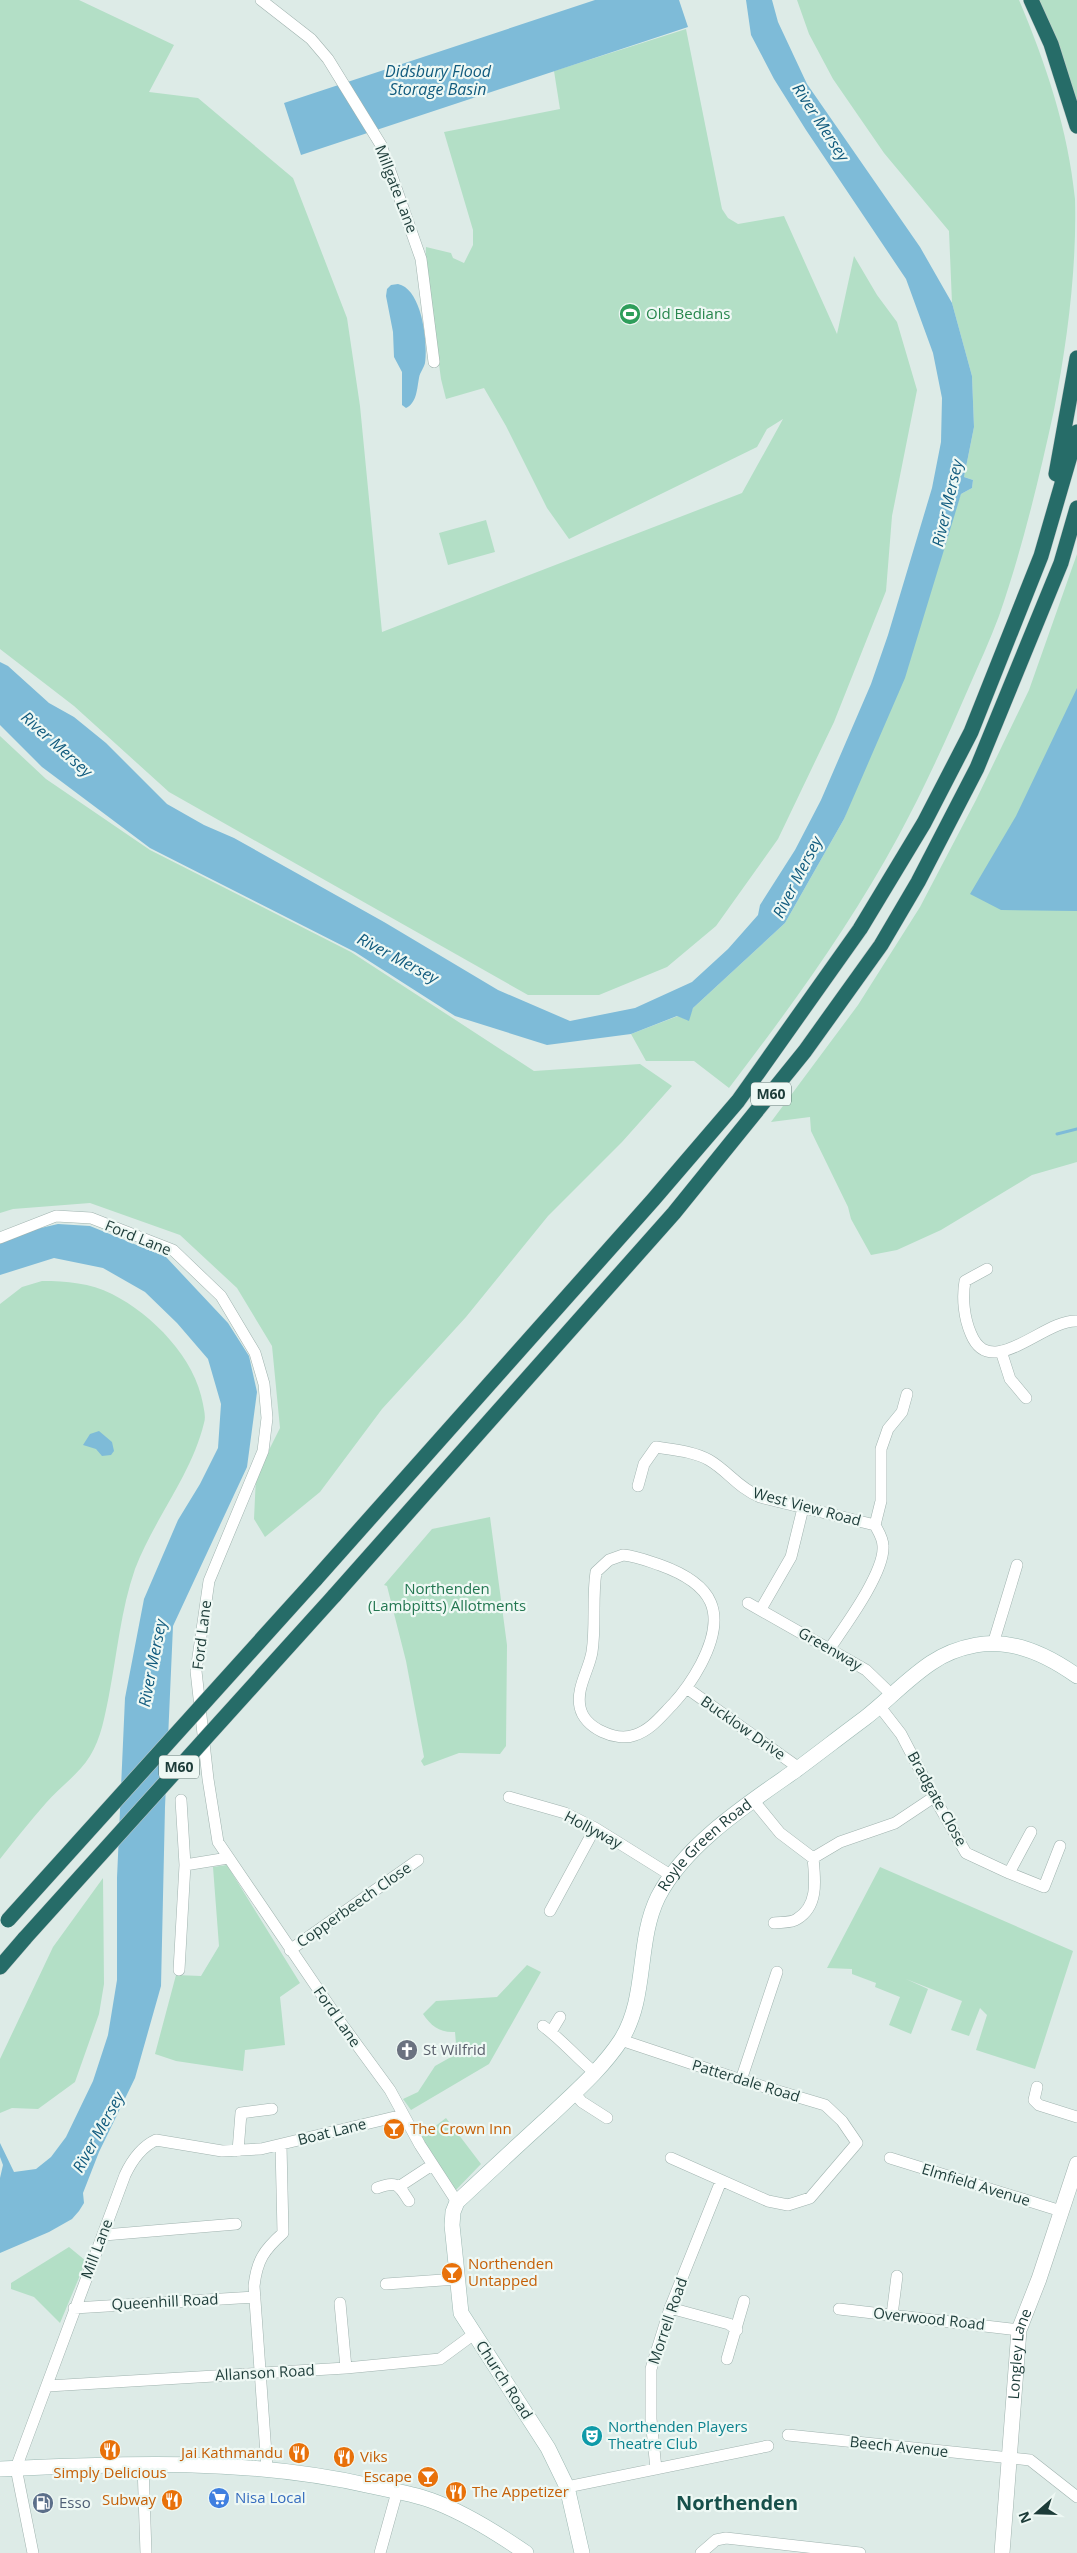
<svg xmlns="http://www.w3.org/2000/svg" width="1077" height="2553" viewBox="0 0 1077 2553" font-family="'Open Sans',sans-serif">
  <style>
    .green { fill: #b3dfc6 }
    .water { fill: #7ebbd8 }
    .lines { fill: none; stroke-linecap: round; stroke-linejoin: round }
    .stream { stroke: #7ebbd8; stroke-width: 3 }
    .minor-casing { stroke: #a0b3af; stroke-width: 12 }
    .tertiary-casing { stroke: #a0b3af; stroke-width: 16 }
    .secondary-casing { stroke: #9bb8b2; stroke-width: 16 }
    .motorway-casing { stroke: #c0c8c8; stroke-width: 16 }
    .minor { stroke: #fff; stroke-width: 11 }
    .tertiary { stroke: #fff; stroke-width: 15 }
    .secondary { stroke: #fff; stroke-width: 15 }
    .motorway { stroke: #266c68; stroke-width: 15 }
    .motorway-bridge-casing { stroke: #c0c8c8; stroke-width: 16; stroke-linecap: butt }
    .motorway-bridge { stroke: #266c68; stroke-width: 15 }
    .labels { text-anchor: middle; stroke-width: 4.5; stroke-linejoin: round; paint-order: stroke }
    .shield { fill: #eef8f4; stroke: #5c7471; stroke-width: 1 }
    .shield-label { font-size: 14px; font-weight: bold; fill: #1d3c39 }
    .street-label { font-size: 15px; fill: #1d3c39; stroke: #eef8f4 }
    .leisure-label { font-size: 15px; fill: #27864d; stroke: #eef8f4; text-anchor: start }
    .park-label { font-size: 15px; fill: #237751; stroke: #eef8f4 }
    .worship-label { font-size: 15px; fill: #5b616d; stroke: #eef8f4; text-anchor: start }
    .food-label { font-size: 15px; fill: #c56008; stroke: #eef8f4; text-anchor: start }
    .culture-label { font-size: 15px; fill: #0d838f; stroke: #eef8f4; text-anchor: start }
    .shop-label { font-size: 15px; fill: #366cbe; stroke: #eef8f4; text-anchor: start }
    .service-label { font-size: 15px; fill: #4e5e75; stroke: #eef8f4; text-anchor: start }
    .water-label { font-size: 16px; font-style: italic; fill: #115b7e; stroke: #eef8f4 }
    .district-label { font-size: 20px; font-weight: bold; fill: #17504b; stroke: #eef8f4 }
  </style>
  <rect width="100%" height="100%" fill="#ddebe7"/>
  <path class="green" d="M0 0H79L174 45 149 92 198 98 293 178 347 318 360 406 382 632 742 493 783 419 767 429 757 447 569 539 547 508 506 426 484 388 446 399 441 379 427 275 425 274 426 247 451 253 453 258 464 263 473 245V230L444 132 560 109 554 71 686 29 722 209 728 218 738 224 784 216 837 334 854 256 877 295 897 322 917 390 892 516 886 591 834 722 778 839 716 926 667 967 599 995H528L169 792 74 706 0 649Z
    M797 0H1019C1046 64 1068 129 1075 199 1077 267 1067 344 1054 410 1039 479 1022 550 999 616 990 640 979 664 969 687 947 738 924 789 898 837 850 926 790 1008 729 1088L694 1061H646L631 1034 678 1016 688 1020 693 1008 785 923 844 819 961 494 972 488 973 480 964 477 974 427 972 376 952 303 949 231 884 153 833 79 809 34Z
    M1038 0H1077V104Z
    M486 520 495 552 448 565 439 533Z
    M1077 554V1162L1032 1175 941 1230 897 1250 871 1255 851 1219 848 1207 811 1131 810 1117 771 1122 858 1005 920 907 976 800 1029 690Z
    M0 736 46 779 150 850 351 952 534 1071 640 1064 672 1086 622 1142 548 1216 466 1317 382 1409 320 1492 265 1537 254 1519 256 1476 280 1428 272 1346 237 1288 180 1235 90 1203 13 1209 0 1213Z
    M42 1281C67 1281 90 1283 112 1294 153 1315 195 1358 203 1404 204 1410 206 1417 204 1423 191 1476 154 1519 135 1569 121 1609 117 1654 109 1695 105 1715 101 1739 90 1756 79 1774 59 1788 46 1803 30 1821 15 1840 0 1859V1304L22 1287Z
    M490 1517 507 1645 506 1746 500 1754 459 1753 424 1766 421 1761 424 1757 406 1661 387 1586 384 1585 432 1529Z
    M227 1865 300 1983 280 1997 285 2045 245 2050 243 2071 176 2061 155 2054 176 1975 201 1976 219 1946 213 1867Z
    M880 1867 1073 1951 1035 2069 976 2050 987 2015 980 2008 969 2036 951 2030 962 2001 906 1979 928 1989 911 2034 889 2025 900 1997 875 1987 876 1983 852 1974V1969L827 1968Z
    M103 1878 104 1984 99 2014 75 2082 38 2109 12 2108 0 2113V2059L53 1947Z
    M527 1965 541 1972 489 2064 411 2110 403 2099 418 2092 435 2066 451 2057 456 2044 455 2032C440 2033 431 2026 423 2014L436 2001 497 1997Z
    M446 2118 481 2164 454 2192 421 2137Z
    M69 2247 86 2261 60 2323 34 2297 11 2289V2283Z"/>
  <path class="water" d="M595 0H679L688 27 301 155 284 103Z
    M746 0H772L778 22 807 84 920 247 952 303 972 376 974 427 964 477 973 480 972 488 961 494 905 678 844 819 785 923 693 1008 689 1021 677 1016 631 1034 547 1045 455 1016 355 952 150 848 42 767 0 725V662L8 666 49 703 74 717 106 743 167 804 204 825 234 838 384 922 498 990 570 1021 635 1008 692 982 728 949 758 915 760 905 795 850 821 800 871 684 888 635 932 488 941 442 942 398 933 353 906 279 806 130 774 79 751 35Z
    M398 284C422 289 428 342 425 363 424 368 420 372 419 378 417 388 417 403 406 408L402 405V372L394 357 393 332 386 296 387 289 391 285Z
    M1077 688V911L1001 910 970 894 1016 816Z
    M58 1224 90 1226 166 1257 228 1323 249 1356 257 1392 247 1467 173 1626 165 1807 161 1986 135 2078 99 2152 83 2193 84 2203 79 2211 72 2219 49 2232 0 2253V2178L3 2165 0 2157V2143L14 2172 36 2169 51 2157 66 2137 93 2081 108 2035 117 1980V1878L125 1698 144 1599 178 1520 200 1484 218 1448 221 1404 208 1359 177 1323 145 1292 103 1268 54 1258 0 1275V1242L11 1235Z
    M99 1431 112 1442 114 1451 111 1455 102 1456 96 1449 83 1445 90 1434Z"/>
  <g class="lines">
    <path class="stream" d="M1057 1134 1077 1129"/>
    <g class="minor-casing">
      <path id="minor" d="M261 0 311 39 328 59 381 145 421 259 434 362
        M0 1238 56 1216 91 1218 173 1250 221 1296 255 1353 264 1384 267 1418 263 1451 209 1581 196 1671 208 1779 218 1842 341 2023 390 2090 420 2145 457 2202
        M987 1269 965 1281C962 1298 964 1318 971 1334 991 1382 1044 1319 1077 1321
        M1001 1351 1010 1379 1026 1398
        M638 1486 644 1464 656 1447C673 1450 693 1451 709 1460 728 1471 737 1487 760 1497L875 1525C878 1531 883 1538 883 1546 885 1572 845 1626 830 1648
        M875 1525 881 1501V1449L888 1429 902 1412 907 1394
        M623 1555C636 1556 648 1561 660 1565 713 1584 728 1612 701 1664 693 1679 685 1691 673 1704 662 1715 651 1730 635 1735 616 1742 584 1728 580 1707 576 1688 589 1670 592 1652 596 1625 592 1598 596 1572L609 1560Z
        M748 1603 866 1670 893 1696
        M761 1609 791 1557 803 1508
        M993 1644 1017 1565
        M688 1689 799 1768
        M880 1707 901 1734 934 1797 966 1853 1009 1873
        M509 1797 565 1813 595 1828 672 1876
        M753 1800 780 1833 813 1858C815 1879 819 1906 797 1919 792 1923 781 1922 774 1923
        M1031 1832 1009 1873 1044 1887 1060 1846
        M813 1858 840 1842 895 1823 934 1797
        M185 1865 228 1858
        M550 1911 595 1828
        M290 1950 418 1860
        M179 1970 185 1865 181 1800
        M543 2026C562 2040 576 2057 594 2072
        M551 2032 560 2017
        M621 2040 741 2080 825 2105 842 2121 857 2143 810 2198 788 2205 768 2201 671 2158
        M741 2080 777 1972
        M1037 2087 1034 2100 1039 2105 1077 2117
        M574 2093 582 2102 607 2118
        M238 2151 241 2113 272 2109
        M890 2158 1061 2211
        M400 2186 432 2165
        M377 2188C397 2181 398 2184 409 2201
        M104 2235 236 2224
        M386 2284 457 2279
        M340 2303 346 2368
        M74 2308 255 2297
        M670 2308 729 2324 737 2330
        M839 2309 1019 2330
        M892 2315 897 2276
        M727 2359 744 2301
        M48 2386 346 2368 440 2359 474 2334
        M788 2435 1030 2460 1077 2497
        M143 2465 146 2553
        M267 2468 254 2286C257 2260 264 2250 283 2233L281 2145
        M656 2469 651 2419V2369L670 2308 721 2181
        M567 2487 768 2446
        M33 2553 16 2468 125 2175C132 2160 141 2147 156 2140L222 2151 261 2149 403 2115
        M380 2553 397 2492
        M701 2553 716 2540 726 2538 860 2553"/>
    </g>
    <g class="tertiary-casing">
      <g id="tertiary">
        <path id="s1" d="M1002 2553 1019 2330 1039 2279 1077 2164"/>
      </g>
    </g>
    <g class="secondary-casing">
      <g id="secondary">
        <path d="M0 2469C124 2463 249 2458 371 2486 390 2490 411 2493 430 2500 464 2512 497 2533 526 2553"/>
        <path id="s2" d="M582 2553 567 2487 548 2448 461 2313 452 2225 453 2212 457 2202C488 2173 519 2144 550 2116 574 2093 602 2069 621 2040 648 1997 636 1942 658 1897 685 1844 749 1803 796 1770 819 1753 842 1735 865 1718 887 1701 907 1679 931 1663 944 1654 960 1648 976 1645 1012 1638 1049 1656 1077 1676"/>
      </g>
    </g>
    <g class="motorway-casing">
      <path id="motorway" d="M1031 0 1051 44 1077 126
        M1056 474 1077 358
        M315 1580 653 1200 738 1101 860 929 924 823 971 732 1041 556 1077 432
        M334 1596 674 1213 805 1051 881 945 918 882 977 768 1061 563 1077 508
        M0 1967 25 1938"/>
    </g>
    <use href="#minor" class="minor"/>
    <use href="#tertiary" class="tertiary"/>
    <use href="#secondary" class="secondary"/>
    <use href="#motorway" class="motorway"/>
    <g class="motorway-bridge-casing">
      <path id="motorway-bridge" d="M8 1920 315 1580
        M25 1938 334 1596"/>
    </g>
    <use href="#motorway-bridge" class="motorway-bridge"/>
  </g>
  <defs>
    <g id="stadium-disc" transform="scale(1.125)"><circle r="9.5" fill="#2e9e5b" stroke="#eef8f4"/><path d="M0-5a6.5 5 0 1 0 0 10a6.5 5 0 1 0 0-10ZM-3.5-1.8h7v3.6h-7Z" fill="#fff"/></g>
    <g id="church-disc" transform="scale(1.125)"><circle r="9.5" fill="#6b7280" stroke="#eef8f4"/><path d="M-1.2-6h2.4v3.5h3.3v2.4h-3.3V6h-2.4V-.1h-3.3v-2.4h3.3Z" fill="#fff"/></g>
    <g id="bar-disc" transform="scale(1.125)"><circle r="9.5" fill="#e8710a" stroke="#eef8f4"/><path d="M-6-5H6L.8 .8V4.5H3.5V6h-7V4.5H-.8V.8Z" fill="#fff"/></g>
    <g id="theatre-disc" transform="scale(1.125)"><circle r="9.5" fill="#0f9aa8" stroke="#eef8f4"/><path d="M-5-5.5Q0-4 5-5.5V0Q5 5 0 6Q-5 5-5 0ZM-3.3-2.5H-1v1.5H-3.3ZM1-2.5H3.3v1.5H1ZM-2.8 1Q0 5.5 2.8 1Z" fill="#fff"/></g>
    <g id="restaurant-disc" transform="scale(1.125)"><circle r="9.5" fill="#e8710a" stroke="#eef8f4"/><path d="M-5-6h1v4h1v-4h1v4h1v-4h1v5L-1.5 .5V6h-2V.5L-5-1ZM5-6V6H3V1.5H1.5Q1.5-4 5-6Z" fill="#fff"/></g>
    <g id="supermarket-disc" transform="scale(1.125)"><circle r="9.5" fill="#3f7fe0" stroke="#eef8f4"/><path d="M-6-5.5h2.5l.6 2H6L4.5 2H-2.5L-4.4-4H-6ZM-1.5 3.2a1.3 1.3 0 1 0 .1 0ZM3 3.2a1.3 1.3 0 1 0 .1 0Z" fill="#fff"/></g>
    <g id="fuel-disc" transform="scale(1.125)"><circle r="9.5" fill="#5c6f8a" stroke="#eef8f4"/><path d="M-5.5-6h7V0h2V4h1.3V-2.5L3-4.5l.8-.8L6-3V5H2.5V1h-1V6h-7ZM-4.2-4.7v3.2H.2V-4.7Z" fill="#fff"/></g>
  </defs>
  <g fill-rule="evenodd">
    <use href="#stadium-disc" x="630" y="314"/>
    <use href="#church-disc" x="407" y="2050"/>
    <use href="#bar-disc" x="394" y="2129"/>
    <use href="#bar-disc" x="452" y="2273"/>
    <use href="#theatre-disc" x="592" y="2436"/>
    <use href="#restaurant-disc" x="110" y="2450"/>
    <use href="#restaurant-disc" x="299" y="2453"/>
    <use href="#restaurant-disc" x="344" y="2457"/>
    <use href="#bar-disc" x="428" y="2477"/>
    <use href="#restaurant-disc" x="456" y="2492"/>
    <use href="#supermarket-disc" x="219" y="2498"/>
    <use href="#restaurant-disc" x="172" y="2500"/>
    <use href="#fuel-disc" x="43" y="2503"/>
  </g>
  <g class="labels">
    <g class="shield">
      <rect x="751" y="1082.5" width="40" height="23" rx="4"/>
      <rect x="159" y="1755.5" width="40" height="23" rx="4"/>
    </g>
    <g class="shield-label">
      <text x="771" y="1099">M60</text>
      <text x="179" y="1772">M60</text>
    </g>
    <g class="street-label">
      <text transform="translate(396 189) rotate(69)" y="5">Millgate Lane</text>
      <text transform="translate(138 1238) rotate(22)" y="5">Ford Lane</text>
      <text transform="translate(807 1507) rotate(15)" y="5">West View Road</text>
      <text transform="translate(202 1635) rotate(-83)" y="5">Ford Lane</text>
      <text transform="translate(830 1649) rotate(30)" y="5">Greenway</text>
      <text transform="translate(743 1728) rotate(35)" y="5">Bucklow Drive</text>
      <text transform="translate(937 1799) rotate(61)" y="5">Bradgate Close</text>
      <text transform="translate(593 1830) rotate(28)" y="5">Hollyway</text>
      <text dy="5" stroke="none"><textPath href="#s2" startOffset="834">Royle Green Road</textPath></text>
      <text transform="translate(354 1905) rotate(-35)" y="5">Copperbeech Close</text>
      <text transform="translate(337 2017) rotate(55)" y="5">Ford Lane</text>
      <text transform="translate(746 2081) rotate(17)" y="5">Patterdale Road</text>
      <text transform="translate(332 2132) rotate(-14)" y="5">Boat Lane</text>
      <text transform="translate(976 2185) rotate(17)" y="5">Elmfield Avenue</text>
      <text transform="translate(97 2249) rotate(-69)" y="5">Mill Lane</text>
      <text transform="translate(165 2302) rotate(-3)" y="5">Queenhill Road</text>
      <text transform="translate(929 2319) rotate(6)" y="5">Overwood Road</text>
      <text transform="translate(668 2321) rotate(-71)" y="5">Morrell Road</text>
      <text dy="5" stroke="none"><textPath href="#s1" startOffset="200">Longley Lane</textPath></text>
      <text transform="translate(265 2373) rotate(-3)" y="5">Allanson Road</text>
      <text transform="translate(504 2380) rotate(57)" y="5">Church Road</text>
      <text transform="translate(899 2447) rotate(6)" y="5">Beech Avenue</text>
    </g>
    <g class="leisure-label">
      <text x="646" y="319">Old Bedians</text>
    </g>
    <g class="park-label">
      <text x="447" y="1594">Northenden<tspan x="447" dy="17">(Lambpitts) Allotments</tspan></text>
    </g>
    <g class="worship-label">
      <text x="423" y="2055">St Wilfrid</text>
    </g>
    <g class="food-label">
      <text x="410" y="2134">The Crown Inn</text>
      <text x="468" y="2269">Northenden<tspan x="468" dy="17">Untapped</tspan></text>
      <text x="283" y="2458" text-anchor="end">Jai Kathmandu</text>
      <text x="360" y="2462">Viks</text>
      <text x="110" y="2478" text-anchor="middle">Simply Delicious</text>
      <text x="412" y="2482" text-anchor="end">Escape</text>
      <text x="472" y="2497">The Appetizer</text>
      <text x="156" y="2505" text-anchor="end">Subway</text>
    </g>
    <g class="culture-label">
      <text x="608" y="2432">Northenden Players<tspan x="608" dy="17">Theatre Club</tspan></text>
    </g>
    <g class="shop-label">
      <text x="235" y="2503">Nisa Local</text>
    </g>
    <g class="service-label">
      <text x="59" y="2508">Esso</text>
    </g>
    <g class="water-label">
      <text x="438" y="77">Didsbury Flood<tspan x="438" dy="18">Storage Basin</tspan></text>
      <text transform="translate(821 122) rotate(57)" y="6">River Mersey</text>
      <text transform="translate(947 503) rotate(-77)" y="6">River Mersey</text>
      <text transform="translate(57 744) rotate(42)" y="6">River Mersey</text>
      <text transform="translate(797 877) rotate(-63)" y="6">River Mersey</text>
      <text transform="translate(398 958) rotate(28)" y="6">River Mersey</text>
      <text transform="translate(152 1663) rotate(-79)" y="6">River Mersey</text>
      <text transform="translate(98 2132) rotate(-61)" y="6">River Mersey</text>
    </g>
    <g class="district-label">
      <text x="737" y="2510">Northenden</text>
    </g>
  </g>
  <g transform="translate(1037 2513) rotate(250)" stroke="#eef8f4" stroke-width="4" paint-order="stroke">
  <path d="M0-4L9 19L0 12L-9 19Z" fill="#1d3c39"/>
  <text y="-8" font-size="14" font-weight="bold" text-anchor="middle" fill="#1d3c39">N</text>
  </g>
</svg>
